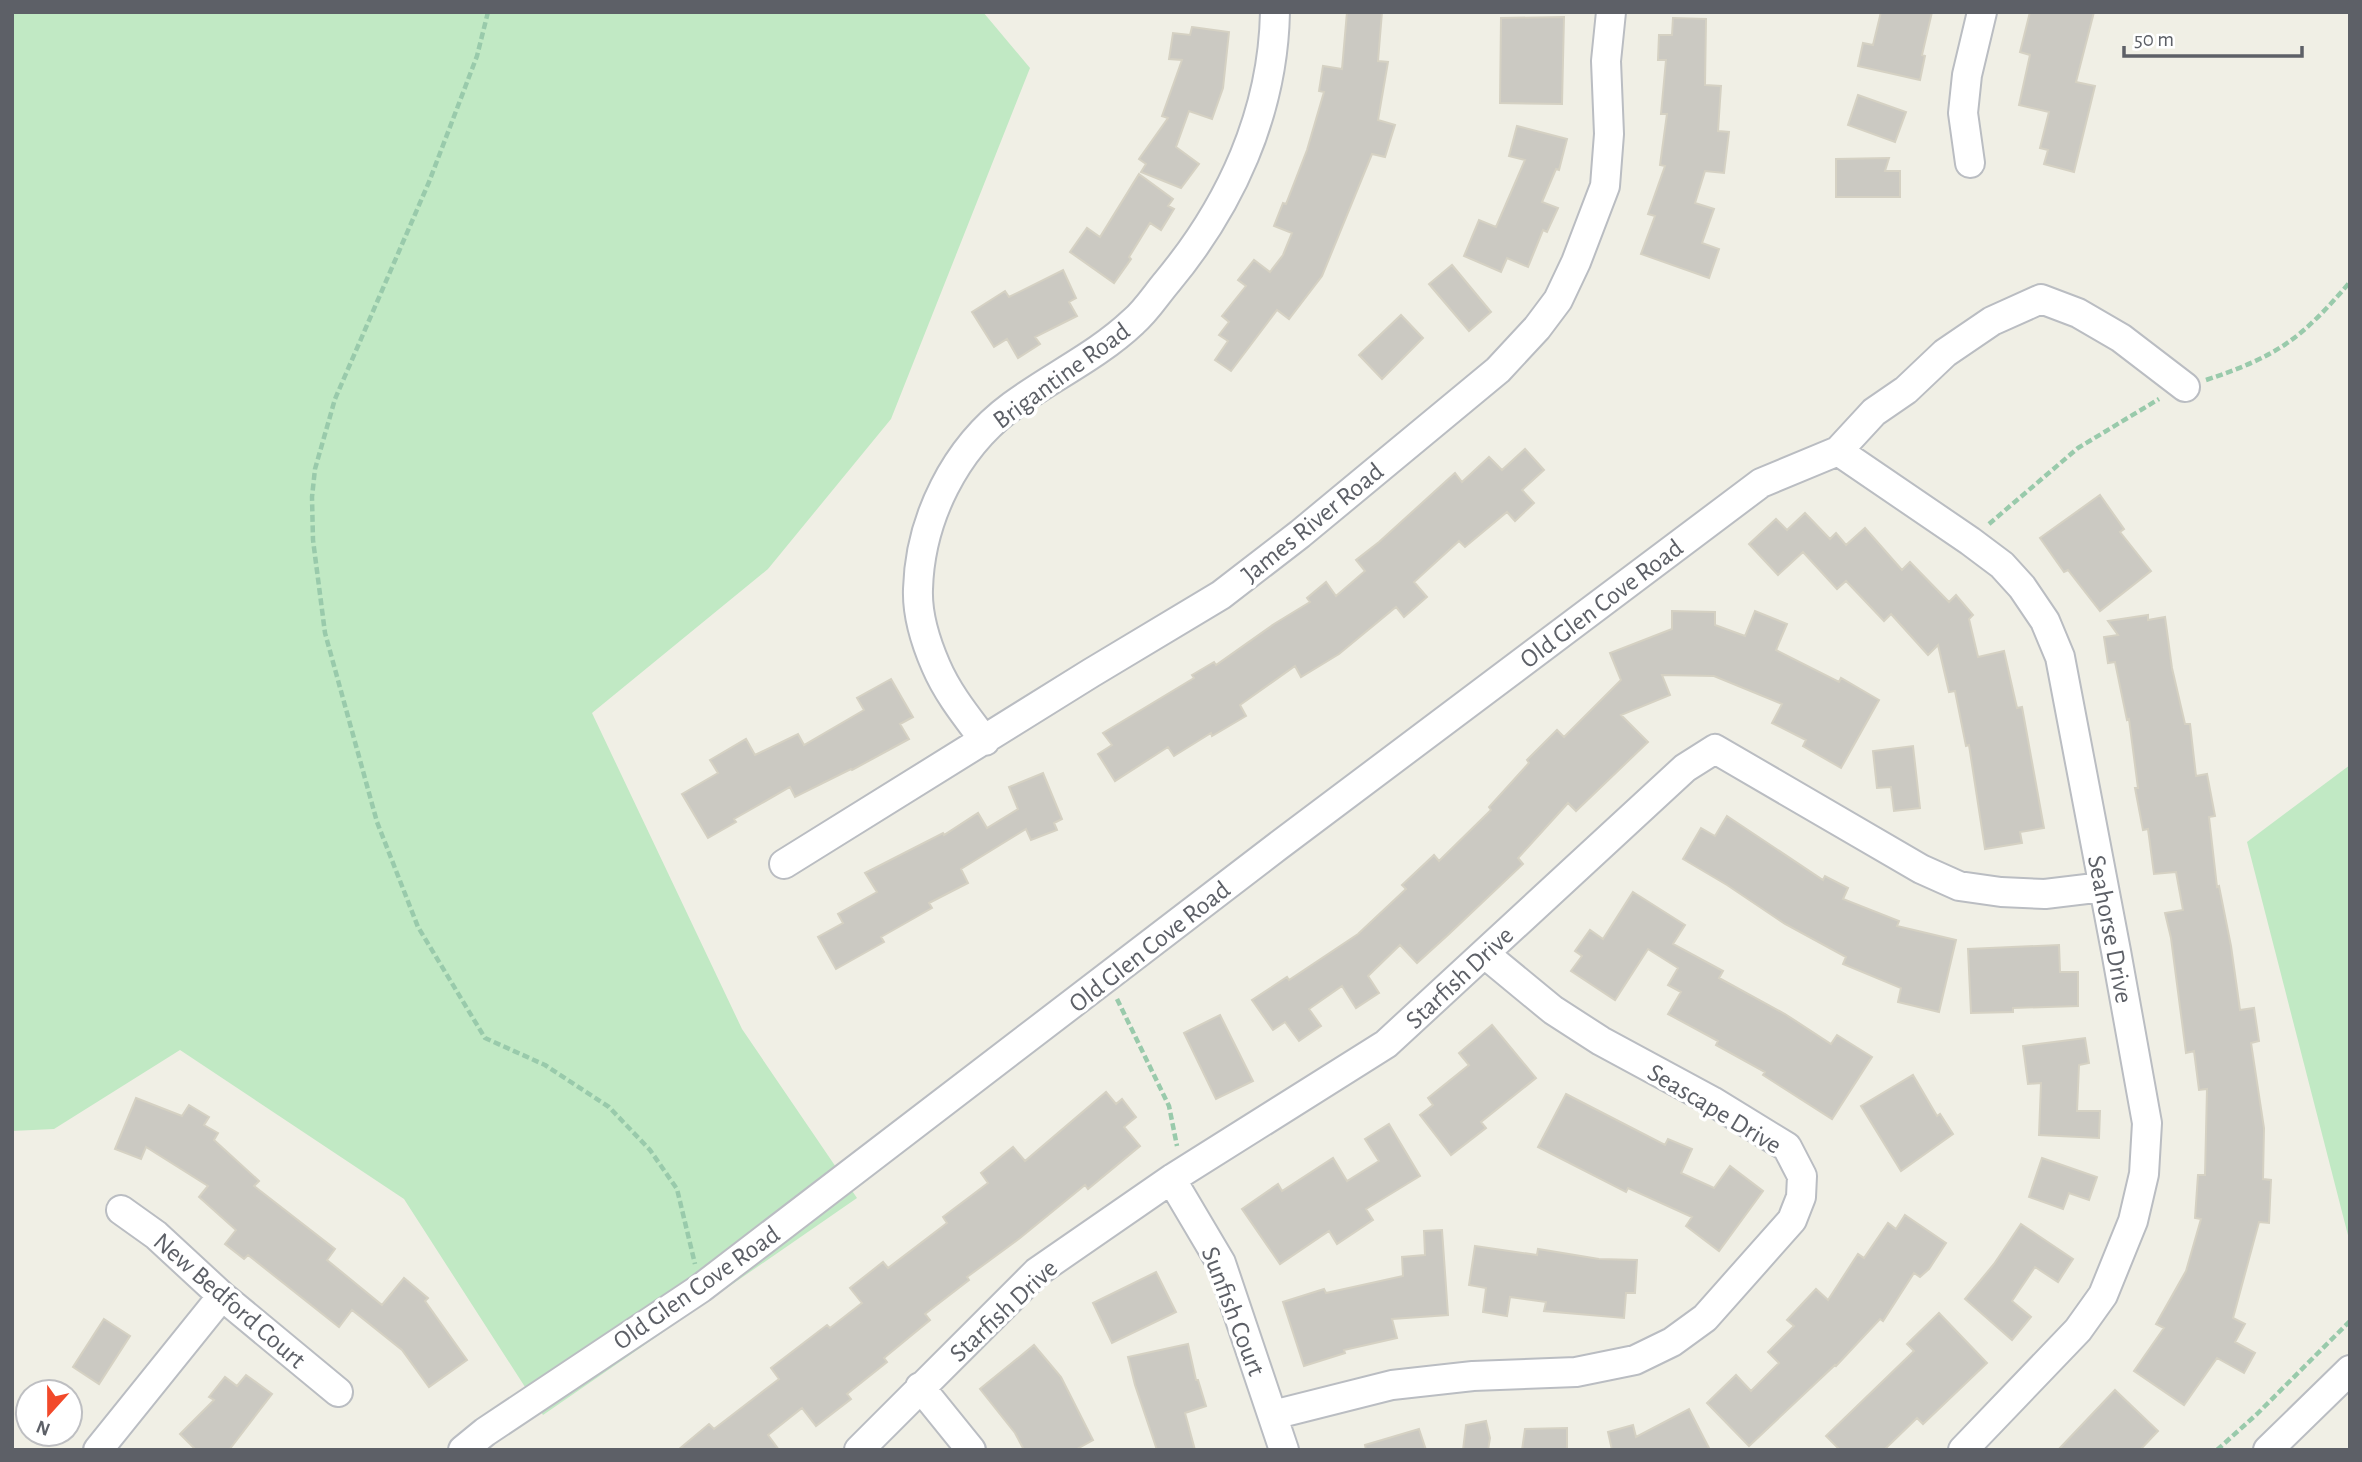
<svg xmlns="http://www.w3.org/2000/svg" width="2362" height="1462" viewBox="0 0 2362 1462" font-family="'Alegreya Sans',sans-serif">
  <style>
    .green { fill: #c1e9c4 }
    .building { fill: #cbc9c2; stroke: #d5d1c3; stroke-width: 2 }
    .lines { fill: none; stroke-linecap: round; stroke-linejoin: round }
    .minor-casing { stroke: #babdc2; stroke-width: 32 }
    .path { stroke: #99caab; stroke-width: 4.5; stroke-dasharray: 7 3.5; stroke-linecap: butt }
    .minor { stroke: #fff; stroke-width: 28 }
    .labels { text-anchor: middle; stroke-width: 7; stroke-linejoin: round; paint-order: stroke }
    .street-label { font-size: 26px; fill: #5d6067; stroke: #fff }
  </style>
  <rect width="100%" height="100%" fill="#f0efe5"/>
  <path class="green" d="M12 12H983L1030 68 891 419 768 569 592 713 742 1029 857 1198 543 1415 404 1199 180 1050 54 1129 12 1131Z
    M2350 765V1243L2247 842Z"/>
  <path class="building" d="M1347 12H1382L1378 61 1388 62 1378 120 1395 125 1385 157 1372 154 1322 276 1289 319 1277 310 1231 371 1215 360 1228 341 1219 335 1229 322 1222 316 1246 286 1238 280 1254 260 1270 272 1283 255 1292 233 1274 226 1283 203 1286 204 1307 150 1324 92 1319 91 1323 66 1342 69Z
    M1881 12H1932L1922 55 1925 56 1920 80 1858 66 1863 43 1873 45Z
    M2030 12H2094L2076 82 2095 86 2074 172 2044 164 2048 150 2040 148 2049 112 2019 105 2030 55 2020 52Z
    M1564 17 1562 104 1500 103 1501 18Z
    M1673 18 1706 19 1705 85 1721 86 1718 131 1729 132 1724 173 1705 171 1695 203 1714 209 1702 243 1719 249 1709 278 1641 254 1655 216 1648 214 1665 166 1660 165 1667 114H1661L1666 60H1658L1659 35H1672Z
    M1192 27 1229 32 1223 88 1212 119 1189 111 1176 147 1199 164 1181 188 1141 172 1146 164 1139 159 1168 118 1162 116 1182 60 1169 59 1173 33 1190 35Z
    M1858 95 1906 112 1895 142 1848 125Z
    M1517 126 1567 139 1559 170 1556 169 1542 202 1558 208 1547 232 1543 230 1528 267 1507 258 1501 272 1464 256 1479 220 1496 227 1525 160 1509 156Z
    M1889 158 1885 171H1900V197H1836V159Z
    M1139 174 1173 199 1168 206 1174 209 1161 230 1150 223 1129 257 1131 259 1114 283 1070 252 1087 228 1100 237Z
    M1452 265 1491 312 1469 331 1429 284Z
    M1063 270 1076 298 1069 302 1077 316 1035 337 1040 344 1018 358 1007 339 994 347 972 312 1005 291 1009 297Z
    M1401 315 1423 338 1382 379 1359 355Z
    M1525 449 1544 470 1522 490 1534 503 1515 521 1507 512 1465 547 1459 541 1414 582 1427 597 1404 617 1396 607 1339 654 1301 677 1295 666 1240 705 1246 716 1212 736 1211 733 1174 756 1168 747 1115 781 1098 754 1112 745 1103 733 1194 678 1192 675 1214 662 1216 665 1274 624 1310 602 1307 598 1326 582 1336 596 1365 571 1356 560 1379 542 1455 473 1462 482 1489 457 1502 470Z
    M2100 495 2124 529 2120 532 2151 571 2100 611 2068 570 2064 572 2040 538Z
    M1805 513 1830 539 1836 533 1846 545 1865 528 1902 570 1910 562 1949 602 1956 595 1973 615 1969 619 1978 657 2004 651 2017 708 2022 707 2044 828 2020 832 2022 843 1985 849 1969 745 1966 746 1955 691 1949 692 1938 645 1928 655 1891 614 1884 621 1846 581 1837 589 1803 552 1778 575 1749 544 1776 519 1787 530Z
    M1672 611 1715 612V625L1745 636 1755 611 1787 624 1776 650 1839 682 1841 678 1879 700 1841 768 1803 746 1806 740 1772 723 1782 704 1714 676 1662 675 1670 695 1621 715 1648 742 1576 811 1568 803 1518 858 1523 864 1449 934 1417 963 1400 945 1368 976 1379 993 1356 1008 1342 986 1309 1009 1321 1026 1299 1041 1285 1022 1273 1030 1252 1000 1287 977 1289 980 1358 934 1406 889 1402 885 1434 855 1439 861 1491 810 1489 807 1529 763 1527 760 1557 730 1564 737 1621 680 1610 653 1672 629Z
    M2148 615V620L2165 617 2172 668 2185 724H2190L2196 776 2207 774 2215 816 2209 817 2217 887 2219 886 2231 946 2240 1010 2254 1008 2259 1041 2251 1043 2264 1128 2263 1179 2271 1180 2269 1223 2259 1222 2233 1318 2245 1324 2235 1342 2255 1353 2244 1373 2217 1358 2184 1405 2134 1371 2164 1328 2156 1324 2186 1271 2201 1219 2195 1218 2198 1175H2205L2207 1089 2199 1090 2194 1051 2186 1053 2171 938 2165 913 2183 910 2176 872 2154 874 2148 829 2143 830 2135 788H2138L2129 719 2127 720 2115 662 2108 663 2104 637 2118 635 2108 621Z
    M891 679 913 717 900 724 909 739 852 770 851 769 795 797 790 787 734 819 736 822 708 838 682 794 718 773 710 760 746 739 755 755 798 734 804 745 864 710 857 698Z
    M1913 746 1920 808 1894 811 1891 787 1877 788 1873 751Z
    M1043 773 1062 819 1054 823 1057 830 1031 840 1026 829 961 869 968 883 929 903 932 908 881 937 884 942 836 969 818 937 843 923 838 914 877 892 865 873 943 833 944 835 978 813 987 828 1018 809 1009 787Z
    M1727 816 1823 880 1825 876 1848 888 1843 899 1899 921 1897 926 1956 940 1939 1012 1898 1002 1901 988 1843 964 1846 957 1785 924 1727 885 1683 859 1701 828 1715 836Z
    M1633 892 1685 925 1673 944 1723 971 1719 978 1785 1014 1831 1044 1837 1035 1872 1057 1832 1119 1763 1075 1765 1072 1716 1045 1718 1041 1668 1014 1681 992 1668 985 1678 968 1648 949 1615 1000 1571 971 1582 956 1575 951 1590 930 1603 939Z
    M2059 945 2060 972H2078V1006L2013 1008V1012L1971 1013 1968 949Z
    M1220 1015 1253 1081 1216 1099 1184 1033Z
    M1492 1025 1536 1078 1481 1122 1486 1128 1451 1155 1420 1115 1433 1105 1428 1098 1469 1065 1459 1053Z
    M2085 1038 2089 1063 2079 1065 2077 1111H2100L2099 1138 2039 1135 2041 1083 2028 1084 2023 1046Z
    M1913 1075 1937 1116 1940 1114 1953 1134 1901 1171 1861 1106Z
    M1106 1092 1116 1104 1122 1099 1136 1117 1124 1127 1140 1146 1088 1189 1085 1185 1020 1238 967 1277 969 1280 925 1314 930 1320 884 1358 887 1362 847 1394 851 1399 816 1426 802 1408 768 1435 779 1450H678L709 1424 714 1429 779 1379 771 1368 827 1325 830 1328 862 1303 850 1288 883 1262 888 1268 947 1223 943 1217 988 1183 981 1173 1013 1147 1025 1161Z
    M1566 1094 1665 1145 1668 1139 1692 1149 1681 1173 1714 1188 1730 1166 1763 1191 1719 1251 1686 1226 1692 1217 1628 1188 1626 1192 1538 1147Z
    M136 1098 182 1116 189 1105 209 1117 204 1125 218 1133 214 1140 259 1181 254 1186 335 1249 327 1260 382 1305 404 1278 428 1298 425 1301 467 1360 429 1387 402 1350 352 1310 339 1327 248 1255 244 1259 225 1244 236 1230 199 1197 208 1186 146 1147 141 1159 115 1149Z
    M1389 1124 1420 1176 1366 1209 1373 1220 1337 1244 1329 1231 1280 1264 1242 1209 1278 1184 1282 1191 1333 1158 1347 1181 1379 1161 1365 1139Z
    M2042 1158 2097 1177 2089 1200 2069 1193 2063 1209 2029 1197Z
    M1905 1215 1946 1243 1929 1269 1920 1277 1914 1273 1883 1321 1880 1319 1836 1366 1835 1365 1749 1446 1707 1403 1736 1375 1751 1391 1779 1363 1768 1352 1794 1326 1787 1320 1816 1289 1828 1300 1858 1254 1864 1258 1888 1223 1896 1229Z
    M2021 1224 2073 1259 2058 1282 2035 1267 2012 1301 2031 1317 2012 1340 1965 1299 1994 1264Z
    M1442 1230 1448 1315 1392 1319 1397 1338 1344 1350 1345 1353 1304 1366 1283 1302 1324 1289 1326 1293 1403 1276 1402 1257 1425 1255 1424 1231Z
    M1475 1246 1537 1255 1538 1249 1599 1259 1637 1260 1635 1293H1626L1624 1318 1544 1311 1546 1302 1510 1297 1507 1316 1483 1312 1486 1288 1469 1285Z
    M1156 1272 1176 1312 1112 1343 1093 1303Z
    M1939 1313 1987 1363 1923 1424 1917 1418 1884 1450H1840L1826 1436 1914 1351 1907 1344Z
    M104 1319 130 1336 99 1384 73 1367Z
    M1188 1344 1196 1380H1198L1206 1406 1185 1413 1195 1450H1157L1135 1385 1128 1357Z
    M1034 1345 1061 1377 1093 1440 1075 1450H1024L1015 1433 980 1389Z
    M246 1375 272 1394 229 1450H196L180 1434 214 1400 209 1397 225 1377 237 1386Z
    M2115 1390 2158 1431 2140 1450H2058Z
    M1689 1409 1710 1450H1612L1608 1432 1633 1425 1636 1437Z
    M1486 1421 1490 1438 1488 1450H1463L1466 1425Z
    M1567 1428V1450H1522L1525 1429Z
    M1419 1429 1426 1450H1366L1365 1445Z"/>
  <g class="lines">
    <g class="minor-casing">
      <path id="minor" d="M1970 163 1963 113 1967 75 1982 12
        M1838 451 1970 541 2002 565 2022 587 2045 621 2060 657 2116 951 2147 1123 2144 1174 2133 1221 2103 1295 2078 1330 1963 1450
        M985 741C967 717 948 694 936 666 926 643 917 614 918 589 920 519 955 448 1012 406 1051 377 1097 356 1133 322 1146 311 1156 295 1167 282 1231 205 1273 113 1275 12
        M784 864 1091 673 1221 595 1300 534 1498 370 1537 328 1558 300 1576 262 1605 186 1609 134 1606 61 1611 12
        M1173 1178V1182L1221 1263 1284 1450
        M121 1210 156 1235 222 1296 338 1392
        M920 1387 971 1450
        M1273 1415 1392 1385 1473 1376 1576 1372 1635 1360 1672 1342 1705 1318 1792 1220 1801 1197 1802 1176 1787 1147 1712 1101 1601 1041 1553 1010 1485 954
        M98 1450 222 1296
        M463 1450 485 1432 701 1288 1278 846 1761 483 1838 451 1874 412 1906 390 1945 353 1992 321 2041 299 2078 313 2121 338 2185 387
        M859 1450 1037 1272 1173 1178 1386 1044 1685 768 1715 749 1921 869 1959 886 2001 892 2045 894 2103 887
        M2268 1450 2350 1370"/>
    </g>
    <path class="path" d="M488 12 477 56 429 182 335 399 315 469 312 497 313 540 325 633 377 822 418 927 485 1038 545 1065 609 1107 650 1150 677 1189 695 1264
      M2206 380C2278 356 2301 339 2350 282
      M1989 524 2078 448 2159 399
      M1117 999 1169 1106 1177 1146
      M2217 1450 2257 1414 2350 1321"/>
    <use href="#minor" class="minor"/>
  </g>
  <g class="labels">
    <g class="street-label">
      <text transform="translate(1061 375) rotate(-36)" y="9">Brigantine Road</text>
      <text transform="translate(1312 522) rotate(-39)" y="9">James River Road</text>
      <text transform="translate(1601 603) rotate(-37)" y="9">Old Glen Cove Road</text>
      <text transform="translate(2111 929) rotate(79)" y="9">Seahorse Drive</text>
      <text transform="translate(1149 946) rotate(-38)" y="9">Old Glen Cove Road</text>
      <text transform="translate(1459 977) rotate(-43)" y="9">Starfish Drive</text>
      <text transform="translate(1715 1108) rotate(31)" y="9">Seascape Drive</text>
      <text transform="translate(696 1287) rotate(-35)" y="9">Old Glen Cove Road</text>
      <text transform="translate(230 1300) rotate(41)" y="9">New Bedford Court</text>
      <text transform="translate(1003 1310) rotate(-43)" y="9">Starfish Drive</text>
      <text transform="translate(1234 1311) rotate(69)" y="9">Sunfish Court</text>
    </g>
  </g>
  <rect width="2362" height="1462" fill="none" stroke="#5d6067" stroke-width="28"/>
  <g transform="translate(49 1413) rotate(201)"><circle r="33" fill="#ffffff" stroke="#bebfc2" stroke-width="2"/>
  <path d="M0-5L12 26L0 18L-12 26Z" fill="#f2492a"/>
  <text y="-10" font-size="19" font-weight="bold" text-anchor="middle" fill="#5d6067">N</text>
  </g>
  <path d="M2124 46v10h178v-10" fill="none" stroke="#5d6067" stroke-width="3.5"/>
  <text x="2134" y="46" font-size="21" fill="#5d6067" stroke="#ffffff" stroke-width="5" paint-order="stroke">50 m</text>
</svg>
